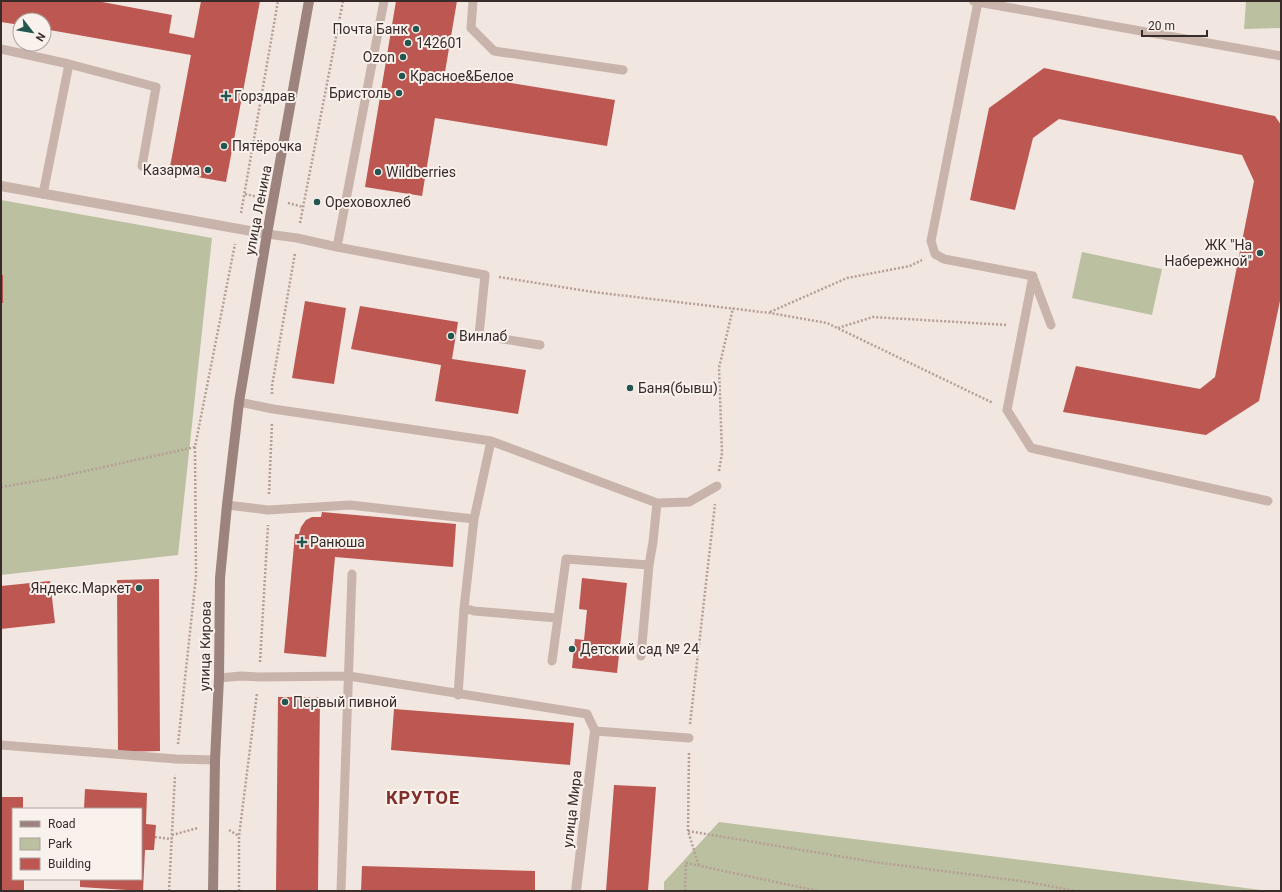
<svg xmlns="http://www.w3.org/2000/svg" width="1282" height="892" viewBox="0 0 1282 892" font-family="Roboto,sans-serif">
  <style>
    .green { fill: #bbc0a0 }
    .building { fill: #bd5752 }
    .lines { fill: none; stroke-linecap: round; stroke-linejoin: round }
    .path { stroke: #b59e96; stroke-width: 2.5; stroke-dasharray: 2 2; stroke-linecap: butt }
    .lane { stroke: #c9b4ac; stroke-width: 9 }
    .street { stroke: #c9b4ac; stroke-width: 10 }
    .secondary { stroke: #9d837e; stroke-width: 10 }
    .poi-dot { fill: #235650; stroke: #f9f1ec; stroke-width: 1.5 }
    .labels { text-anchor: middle; stroke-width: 4; stroke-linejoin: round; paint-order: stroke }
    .poi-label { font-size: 14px; fill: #382c2b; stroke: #f9f1ec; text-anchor: start }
    .street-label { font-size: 14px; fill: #382c2b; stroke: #f9f1ec }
    .district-label { font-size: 18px; font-weight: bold; letter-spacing: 1px; fill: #812d29; stroke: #f9f1ec }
  </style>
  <rect width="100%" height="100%" fill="#f1e6e0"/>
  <path class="green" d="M1246 1H1281V28L1244 29Z
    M1 200 212 238 178 555 1 575Z
    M1082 252 1162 269 1152 315 1072 298Z
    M719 822 1269 891H664V882Z"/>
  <path class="building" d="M1 1H97L172 15 169 33 194 38 201 1H260L226 182 169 172 191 55 44 29V20H20V25L1 22Z
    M396 1H457L445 72 615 100 607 146 435 118 422 196 365 187Z
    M1044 68 1275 116 1281 125V296L1259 401 1206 435 1063 412 1076 366 1200 389 1215 377 1254 181 1242 155 1059 119 1033 138 1015 210 970 200 989 108Z
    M1 275H3V303H1Z
    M305 301 346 308 334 384 292 378Z
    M360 306 458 322 452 359 526 370 518 414 435 401 441 365 351 349Z
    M322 512 456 524 453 567 335 557 326 657 284 653 295 534H299L301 527 306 520 312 517H321Z
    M582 578 627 583 617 673 572 668 575 639 584 640 587 610 579 609Z
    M159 579 160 751 118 752 117 580Z
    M50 581 55 623 1 629V586Z
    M278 697H320L318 891H276Z
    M394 709 574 723 570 765 391 750Z
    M614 785 656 787 648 891H606Z
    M85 789 147 793 146 824 156 825 154 850H145L143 891 80 887V879H141V809H84Z
    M1 797H23V809H13V879H24V891H1Z
    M362 866 535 871V891H361Z"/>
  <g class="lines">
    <path class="path" d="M245 194 258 197
      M288 203 303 207
      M241 213 278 1
      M300 223 343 1
      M499 277 593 292 770 313 827 323 993 403
      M770 312 847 278 910 266 922 260
      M838 328 873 317 1007 325
      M272 394V386L295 253
      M719 471 722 453 719 368 733 308
      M1 487 54 478 195 447
      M269 494 272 423
      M260 662 268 525
      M690 724 715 504
      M178 744 196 576 195 447 235 244
      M689 753 688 831 699 866
      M229 830 239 836
      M688 831 874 862 1028 882 1076 891
      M172 835 198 828
      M155 837 172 839
      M169 891 175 775
      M239 891V836L257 693
      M685 891 686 863 818 891"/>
    <path class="lane" d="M473 1 471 28 494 51 623 70
      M1 49 69 64 43 194
      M69 64 156 87 142 166
      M267 234 297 238 337 247 485 275 479 335 540 345
      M337 247 384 1
      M1033 277 1051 325
      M239 402 273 409 491 441 657 503 689 502 717 486
      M1268 501 1031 448 1007 410 1033 276 944 259 935 254 931 241 978 2 1281 56
      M227 505 268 510 350 505 474 519
      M464 608 474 611 557 618
      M641 656 649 565 653 542 657 503
      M552 661 566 559 649 565
      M219 678 241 676 259 677 349 676 587 714 595 731 689 738
      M458 695 464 608 474 519 491 441
      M1 745 176 759 215 760
      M341 891 352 574"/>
    <path class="street" d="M974 1 978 2
      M1 186 267 234
      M576 891 595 731"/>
    <path class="secondary" d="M213 891 215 760 219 678 220 578 227 505 239 402 267 234 309 1"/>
  </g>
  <g class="poi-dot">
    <circle cx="416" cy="29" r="4"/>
    <circle cx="408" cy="43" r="4"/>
    <circle cx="403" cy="57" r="4"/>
    <circle cx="402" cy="76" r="4"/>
    <circle cx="399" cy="93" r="4"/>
    <path d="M224 90h4v4h4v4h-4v4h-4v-4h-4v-4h4z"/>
    <circle cx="224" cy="146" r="4"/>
    <circle cx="208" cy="170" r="4"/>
    <circle cx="378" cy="172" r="4"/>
    <circle cx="317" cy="202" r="4"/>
    <circle cx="1260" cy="253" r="4"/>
    <circle cx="451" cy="336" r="4"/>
    <circle cx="630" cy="388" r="4"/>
    <path d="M300 536h4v4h4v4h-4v4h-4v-4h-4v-4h4z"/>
    <circle cx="139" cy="588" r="4"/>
    <circle cx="572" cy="649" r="4"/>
    <circle cx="285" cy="702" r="4"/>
  </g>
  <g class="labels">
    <g class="poi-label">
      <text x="408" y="34" text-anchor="end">Почта Банк</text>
      <text x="416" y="48">142601</text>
      <text x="395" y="62" text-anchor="end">Ozon</text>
      <text x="410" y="81">Красное&amp;Белое</text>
      <text x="391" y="98" text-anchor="end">Бристоль</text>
      <text x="234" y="101">Горздрав</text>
      <text x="232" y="151">Пятёрочка</text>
      <text x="200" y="175" text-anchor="end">Казарма</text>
      <text x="386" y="177">Wildberries</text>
      <text x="325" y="207">Ореховохлеб</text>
      <text x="1252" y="250" text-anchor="end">ЖК "На<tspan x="1252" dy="16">Набережной"</tspan></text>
      <text x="459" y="341">Винлаб</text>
      <text x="638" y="393">Баня(бывш)</text>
      <text x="310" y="547">Ранюша</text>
      <text x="131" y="593" text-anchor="end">Яндекс.Маркет</text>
      <text x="580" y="654">Детский сад № 24</text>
      <text x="293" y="707">Первый пивной</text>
    </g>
    <g class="street-label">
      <text transform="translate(258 210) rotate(-79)" y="5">улица Ленина</text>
      <text transform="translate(205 646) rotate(-89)" y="5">улица Кирова</text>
      <text transform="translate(572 809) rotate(-83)" y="5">улица Мира</text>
    </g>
    <g class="district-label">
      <text x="423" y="804">КРУТОЕ</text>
    </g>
  </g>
  <rect width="1282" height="892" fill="none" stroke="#382c2b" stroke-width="4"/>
  <rect x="12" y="808" width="130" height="72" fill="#f9f1ec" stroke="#aca29f"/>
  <rect x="20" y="821" width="20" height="6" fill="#9d837e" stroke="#aca29f"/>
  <text x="48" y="828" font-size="12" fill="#382c2b">Road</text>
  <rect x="20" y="838" width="20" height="12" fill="#bbc0a0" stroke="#aca29f"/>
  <text x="48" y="848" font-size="12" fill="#382c2b">Park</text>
  <rect x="20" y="858" width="20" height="12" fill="#bd5752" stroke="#aca29f"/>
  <text x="48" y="868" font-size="12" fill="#382c2b">Building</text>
  <g transform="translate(32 32) rotate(121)"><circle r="19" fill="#f9f1ec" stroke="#aca29f"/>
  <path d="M0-3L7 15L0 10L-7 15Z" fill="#235650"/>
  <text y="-6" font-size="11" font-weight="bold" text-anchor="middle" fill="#382c2b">N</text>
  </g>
  <path d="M1142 30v6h65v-6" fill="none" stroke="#382c2b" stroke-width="2"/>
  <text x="1148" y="30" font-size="12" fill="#382c2b" stroke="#f9f1ec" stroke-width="3" paint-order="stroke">20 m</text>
</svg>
